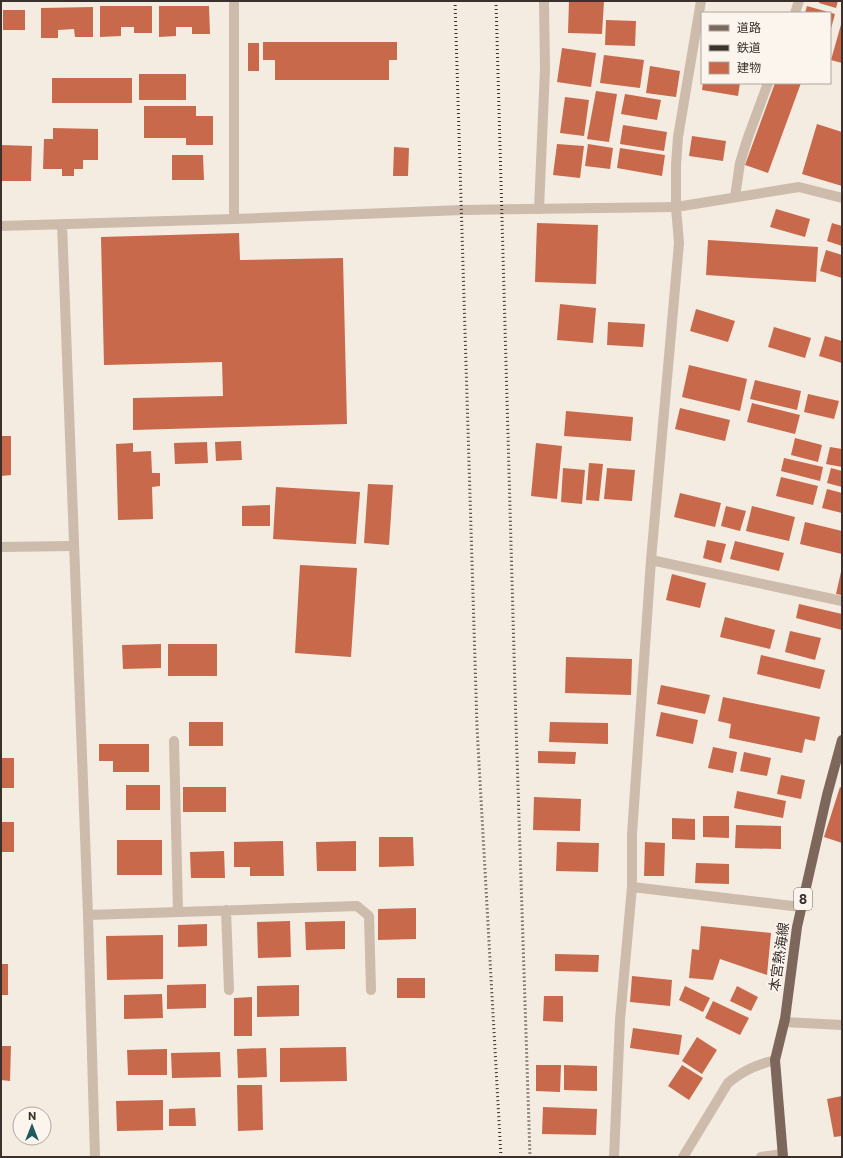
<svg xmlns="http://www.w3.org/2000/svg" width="843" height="1158" viewBox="0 0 843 1158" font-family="Commissioner,'Noto Sans JP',sans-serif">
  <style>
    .building { fill: #c8694b }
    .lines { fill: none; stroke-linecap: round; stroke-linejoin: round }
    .minor { stroke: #cdbbac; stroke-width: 10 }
    .tertiary { stroke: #cdbbac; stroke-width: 10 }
    .primary { stroke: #7d675c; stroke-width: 10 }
    .rail { stroke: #3b302b; stroke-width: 3; stroke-dasharray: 1 3; stroke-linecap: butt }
    .labels { text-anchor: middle; stroke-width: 3.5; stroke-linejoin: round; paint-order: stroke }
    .shield { fill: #fbf5ee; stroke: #756b66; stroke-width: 1 }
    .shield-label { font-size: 13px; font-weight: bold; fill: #3b302b }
    .street-label { font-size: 14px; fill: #3b302b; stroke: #fbf5ee }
  </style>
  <rect width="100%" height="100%" fill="#f4ebe1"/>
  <path class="building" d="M569 1H604L602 34 568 33Z
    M820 1H838L836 8 819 3Z
    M100 6H152V33H134V27H121V36L100 37Z
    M159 6H209L210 34H192V27H176V36L159 37Z
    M807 6 835 14 830 32V13H805Z
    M93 7V37H75L74 29 58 30V38H41V8Z
    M3 10H25V30H3Z
    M606 20 636 21 635 46 605 45Z
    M842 21V63L831 60Z
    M263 42H397V60H389V80H275V60H263Z
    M248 43H259V71H248Z
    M562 48 596 53 591 87 557 82Z
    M604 55 644 60 640 88 600 83Z
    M650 66 680 71 676 97 646 93Z
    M139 74H186V100H139Z
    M52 78H132V103H52Z
    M703 83H740L738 96 702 90Z
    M775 83H801L768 173 745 165Z
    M596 91 617 94 609 142 587 139Z
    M625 94 661 100 657 120 621 114Z
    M565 97 589 100 584 136 560 133Z
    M144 106H196V116H213V145H186V138H144Z
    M817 124 842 132V186L802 174Z
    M623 125 667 132 664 151 620 144Z
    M53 128 98 129V160H83V169H74V176H62V169H43L44 139H53Z
    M692 136 726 141 723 161 689 156Z
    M557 144 584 146 580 178 553 175Z
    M588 144 613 148 610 169 585 166Z
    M1 145 32 146 31 181H1Z
    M394 147 409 148 408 176H393Z
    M620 148 665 155 662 176 617 168Z
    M172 155H203L204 180H172Z
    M776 209 810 219 805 237 770 227Z
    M537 223 598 225 596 284 535 282Z
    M832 223 842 226V246L827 241Z
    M239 233 240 260 343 258 347 424 133 430V398L223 396 222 362 104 365 101 237Z
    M708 240 818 247 816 282 706 275Z
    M826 250 842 255V278L820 271Z
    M560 304 596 308 593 343 557 340Z
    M696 309 735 321 728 342 690 331Z
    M608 322 645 324 643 347 607 345Z
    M774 327 811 338 805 358 768 347Z
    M825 336 842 341V363L819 356Z
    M689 365 747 379 740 411 682 397Z
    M755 380 801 391 797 410 750 399Z
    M808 394 839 401 834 419 804 412Z
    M752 403 800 415 795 434 747 422Z
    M680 408 730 420 725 441 675 429Z
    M566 411 633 417 631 441 564 436Z
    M1 436H11V475L1 476Z
    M795 438 822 445 818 462 791 455Z
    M241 441 242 460 216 461 215 442Z
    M207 442 208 463 175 464 174 443Z
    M133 443V452L151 451 152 473H160V486L152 487 153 519 118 520 116 444Z
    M536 443 562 446 557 499 531 496Z
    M830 447 842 449V467L826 464Z
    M784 458 823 467 820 481 781 471Z
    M589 463 603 464 599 501 586 500Z
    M563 468 585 470 582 504 561 502Z
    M607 468 635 470 632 501 604 499Z
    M831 468 842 471V487L827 483Z
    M781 477 818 486 813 505 776 496Z
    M368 484 393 485 389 545 364 543Z
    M276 487 360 492 356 544 273 539Z
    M827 489 842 493V513L822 508Z
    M680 493 721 503 715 527 674 517Z
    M270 505V526H242V506Z
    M726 506 746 511 740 531 721 526Z
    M752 506 795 517 789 541 746 531Z
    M805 522 842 531V554L800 544Z
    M707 540 726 544 721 563 703 558Z
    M735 541 784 553 779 571 730 559Z
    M300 565 357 568 351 657 295 653Z
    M841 572 842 573V595L836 594Z
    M672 574 706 583 700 608 666 600Z
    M799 604 842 614V630L796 618Z
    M725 617 775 630 770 649 720 637Z
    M790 631 821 638 815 660 785 652Z
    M161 644V668L123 669 122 645Z
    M168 644H217V676H168Z
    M761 655 825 670 820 689 757 674Z
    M566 657 632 659 631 695 565 693Z
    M661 685 710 695 705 714 657 704Z
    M723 697 820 717 815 741 805 739 802 753 729 738 731 724 718 721Z
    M661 712 698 720 693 744 656 736Z
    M189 722H223V746H189Z
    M550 722 608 723V744L549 742Z
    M99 744H149V772H113V761H99Z
    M713 747 737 752 733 773 708 768Z
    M538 751 576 752 575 764 538 763Z
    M744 752 771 758 767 776 740 771Z
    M1 758H14V788H1Z
    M781 775 805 780 801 799 777 794Z
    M126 785H160V810H126Z
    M183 787H226V812H183Z
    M840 787 842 788V843L824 837Z
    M737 791 786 801 783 818 734 808Z
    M534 797 581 799 580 831 533 830Z
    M703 816H729V838L703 837Z
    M672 818 695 819V840L672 839Z
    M1 822H14V852H1Z
    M736 825 781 826V849L735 848Z
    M379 837H413L414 866 379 867Z
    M117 840H162V875H117Z
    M283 841 284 876H250V867H234V842Z
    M356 841V871H317L316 842Z
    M557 842 599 843 598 872 556 871Z
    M645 842 665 843 664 876H644Z
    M224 851 225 878H191L190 852Z
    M696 863 729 864V884L695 883Z
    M416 908V939L378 940V909Z
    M290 921 291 957 258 958 257 922Z
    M345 921V949L306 950 305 922Z
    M207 924V946L178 947V925Z
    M701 926 771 933 767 975 720 959 713 980 689 978 692 949 699 950Z
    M163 935V979L107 980 106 936Z
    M555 954 599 955 598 972 555 971Z
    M1 964H8V995H1Z
    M632 976 672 980 670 1006 630 1002Z
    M397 978H425V998H397Z
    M206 984V1008L167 1009V985Z
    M299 985V1016L257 1017V986Z
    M685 986 710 998 703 1012 679 1000Z
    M737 986 758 997 751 1011 730 1001Z
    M162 994 163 1018 124 1019V995Z
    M544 996H563V1022L543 1021Z
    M252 997V1036H234V998Z
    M713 1001 749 1018 740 1035 705 1018Z
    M633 1028 682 1035 679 1055 630 1048Z
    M697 1037 717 1050 702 1074 682 1061Z
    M1 1046H11L10 1081 1 1080Z
    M346 1047 347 1081 280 1082V1048Z
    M266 1048 267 1077 238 1078 237 1049Z
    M167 1049V1075H128L127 1050Z
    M220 1052 221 1077 172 1078 171 1053Z
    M536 1065H561L560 1092 536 1091Z
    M564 1065 597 1066V1091L564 1090Z
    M682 1065 703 1078 689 1100 668 1086Z
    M237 1085H262L263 1130 238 1131Z
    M842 1096V1136L834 1137 827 1099Z
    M163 1100V1130L117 1131 116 1101Z
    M543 1107 597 1109 596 1135 542 1134Z
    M195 1108 196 1126H169V1109Z"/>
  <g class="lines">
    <path class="minor" d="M795 13 799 1
      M735 197 740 163 747 140 768 83
      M676 207 799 187 842 198
      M539 209 545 69 544 1
      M1 547 73 546
      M651 560 842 601
      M174 741 178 912
      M632 887 801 907
      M226 910 229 990
      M88 915 357 906 369 916 371 990
      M784 1022 842 1025
      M614 1157 620 1020 632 887V834L651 560 679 243 676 207V165L678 137 701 1
      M683 1157 728 1083C744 1070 756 1065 775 1060
      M761 1157 783 1154"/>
    <path class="tertiary" d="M234 1V219
      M62 224 88 915 95 1157
      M1 226 234 219 462 210 676 207"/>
    <path class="primary" d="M783 1157 775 1060 785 1019 797 927 827 795 842 740"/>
    <path class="rail" d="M455 1 477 727 501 1157
      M496 1 516 725 530 1157"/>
  </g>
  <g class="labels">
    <rect class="shield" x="794" y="888" width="18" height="22" rx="3"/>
    <g class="shield-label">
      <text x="803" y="904">8</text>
    </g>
    <g class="street-label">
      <text transform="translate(779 957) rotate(-82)" y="5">本宮熱海線</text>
    </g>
  </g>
  <rect width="843" height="1158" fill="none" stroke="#3b302b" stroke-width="4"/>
  <rect x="701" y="12" width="130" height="72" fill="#fbf5ee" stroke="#aea6a0"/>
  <rect x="709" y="25" width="20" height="6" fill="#7d675c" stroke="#aea6a0"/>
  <text x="737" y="32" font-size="12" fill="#3b302b">道路</text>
  <rect x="709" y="45" width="20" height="6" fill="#3b302b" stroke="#aea6a0"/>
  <text x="737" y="52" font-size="12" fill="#3b302b">鉄道</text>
  <rect x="709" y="62" width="20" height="12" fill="#c8694b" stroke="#aea6a0"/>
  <text x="737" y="72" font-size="12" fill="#3b302b">建物</text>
  <g transform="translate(32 1126)"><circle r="19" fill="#fbf5ee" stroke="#aea6a0"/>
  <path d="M0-3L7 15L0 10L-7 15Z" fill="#1f5a5e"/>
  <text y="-6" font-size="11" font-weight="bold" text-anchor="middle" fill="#3b302b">N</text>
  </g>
</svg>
